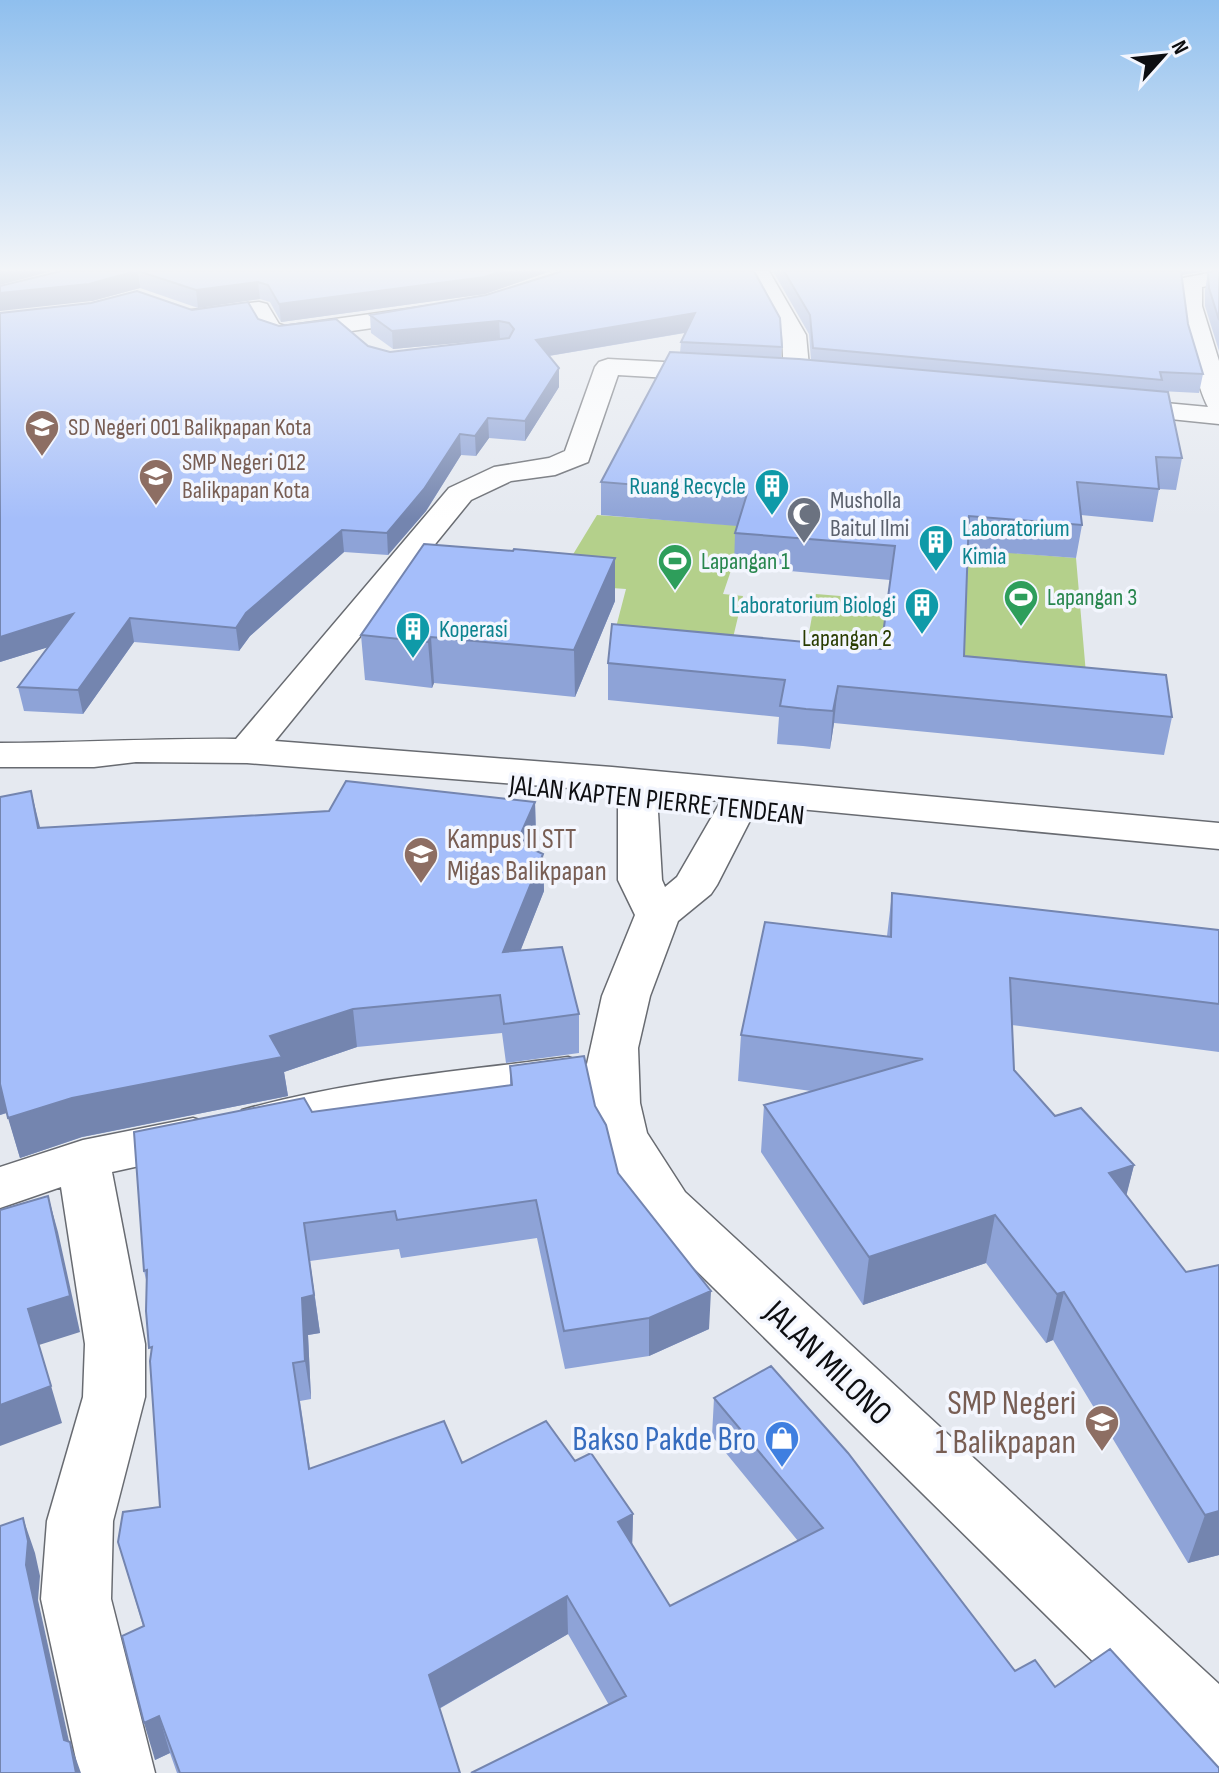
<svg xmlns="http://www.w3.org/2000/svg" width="1219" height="1773" viewBox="0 0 1219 1773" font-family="'Sofia Sans Condensed',sans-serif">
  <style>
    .green { fill: #b4d08b }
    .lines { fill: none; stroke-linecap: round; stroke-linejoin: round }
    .minor-casing { stroke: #686b71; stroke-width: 3 }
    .minor { fill: #fff; fill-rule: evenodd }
    .wall { fill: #8ea3d7 }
    .shaded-wall { fill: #7485af }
    .building { fill: #a5befa; stroke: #7485af; stroke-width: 2 }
    .labels { text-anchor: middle; stroke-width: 7; stroke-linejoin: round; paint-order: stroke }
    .far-education-label { font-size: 24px; fill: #785e54; stroke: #f3f6fe; text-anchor: start }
    .far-culture-label { font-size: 24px; fill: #0d838f; stroke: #f3f6fe; text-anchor: end }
    .far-worship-label { font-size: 24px; fill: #5b616d; stroke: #f3f6fe; text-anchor: start }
    .far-leisure-label { font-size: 24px; fill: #27864d; stroke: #f3f6fe; text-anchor: start }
    .far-park-label { font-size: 24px; fill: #293c00; stroke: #f3f6fe }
    .street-label { font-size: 28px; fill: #0d0e11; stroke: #f3f6fe }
    .education-label { font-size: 28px; fill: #785e54; stroke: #f3f6fe; text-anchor: start }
    .near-street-label { font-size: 34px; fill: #0d0e11; stroke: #f3f6fe }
    .near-education-label { font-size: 34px; fill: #785e54; stroke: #f3f6fe; text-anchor: end }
    .near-shop-label { font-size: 34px; fill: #366cbe; stroke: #f3f6fe; text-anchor: end }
  </style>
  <rect width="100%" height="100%" fill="#e5e9f0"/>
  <path class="green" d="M597 515 746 526 723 594 743 596 726 667 609 654 626 589 555 584Z
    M964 549 1076 558 1088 697 957 685Z
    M816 594 888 600 880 678 802 672Z"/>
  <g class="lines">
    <g class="minor-casing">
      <path id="minor" d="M747 271H769L806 335 810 377 806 382H788L784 377 782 335Z
        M1219 271V284L1202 287V306L1219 361V424L1102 412 1099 406 1102 400 1112 398 1208 407C1197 387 1172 296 1183 278Z
        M259 302 267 304 279 324 285 326 428 306 436 308 440 313 436 318 428 320 282 341 261 334 251 317 192 324 184 322 180 317 184 312 192 310Z
        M608 359 720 365 729 368 733 373 729 378 720 381 618 375 588 462 555 475 511 481 471 500 275 741 612 767 1219 823V849L758 805 717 885 711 894 678 921 650 996 638 1048 640 1103 647 1133 685 1192 1219 1684V1771L1193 1760 645 1220 598 1142 587 1085 568 1091 358 1121 261 1141 242 1136 235 1123 242 1110C348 1080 460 1071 568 1057L587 1064 602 996 635 915 618 880V797L621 792 247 763 136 762 94 767H0V743C79 743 157 738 236 739L449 488 494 467 549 458 565 451 595 367 599 362ZM657 795 721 801 677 877 665 887 662 880Z
        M193 1118 212 1124 219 1137 212 1150 112 1172 145 1344V1397L113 1521 111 1599 155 1773H79L41 1599 47 1521 83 1397 85 1344 61 1187 0 1208V1167L83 1140Z"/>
    </g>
    <use href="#minor" class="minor"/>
  </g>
  <path class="wall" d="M61 271H551L485 294 281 322 270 302 260 299 198 308 140 288 92 301Z
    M773 271H1205L1182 275V277L1188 324 1203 374 1199 393 1160 391 1182 458 1176 490 1159 489 1153 522 1081 515 1082 525 1076 558 968 550 964 656 1172 717 1164 755 834 723 830 749 803 746 777 744 779 717 608 700V663L881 649 890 580 734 566 735 533 737 526 601 515V482L680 353 681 342 685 333 549 356 559 368V387L525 441 489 438 476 456 461 455 426 511 388 555 344 552 250 636 239 651 134 642 83 714 24 711 18 687 48 647 0 662V313L192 310 258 319 279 326 368 346 390 352 500 339 393 349 371 333 370 315 486 295 782 347 781 358 811 360 809 334Z
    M1219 271V351L1205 306V290L1208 272Z
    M615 558V601L575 697 434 683 432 688 365 680 361 635Z
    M0 797 40 828 535 802 536 838 531 849 543 854 544 891 520 951 579 1014V1053L506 1063 502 1033 357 1047 284 1072 288 1096 82 1137 20 1158 7 1113 0 1115Z
    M892 893 1219 930V1052L1012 1025 1014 1070 1055 1116 1134 1165 1126 1195 1186 1272 1219 1265V1555L1188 1563 1053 1340 1046 1343 986 1263 863 1305 761 1152 764 1105 811 1091 738 1081 741 1035 887 936Z
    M510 1066 595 1106 618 1173 709 1329 649 1356 565 1369 537 1238 401 1258 399 1249 310 1261 320 1333 308 1335 311 1399 300 1401 310 1468 462 1463 575 1461 633 1514 632 1545 670 1606 798 1541 712 1436 714 1398 1015 1671 1055 1687 1219 1768 609 1705 568 1634 439 1709 460 1773H177L170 1753 155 1760 143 1626 118 1542 160 1507 147 1284 144 1271 312 1112 510 1085Z"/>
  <path class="shaded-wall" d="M0 271H53L0 285Z
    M138 271 140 288 92 301 0 311V293Z
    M501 271H551L485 294 281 322 279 304Z
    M1181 271H1205L1182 275 1178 287Z
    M258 282 260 299 198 308 196 290Z
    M695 313V331L536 358V340Z
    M499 321 500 339 393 349 392 331Z
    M559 368V387L525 441V421Z
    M488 418 489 438 476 456 475 436Z
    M460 434 461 455 426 511 388 555 387 533Z
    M342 530 344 552 250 636 239 651 236 628 246 613Z
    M615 558V601L575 697 574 650Z
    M73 614 78 638 0 662V637Z
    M130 618 134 642 83 714 78 690Z
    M431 637 434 683 432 688 428 642Z
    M838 686 834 723 830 749 833 711Z
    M31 791 40 827 46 864 38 828Z
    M535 802 536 838 519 879 517 842Z
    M543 854 544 891 505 990 503 952Z
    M353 1009 357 1047 284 1072 288 1096 82 1137 20 1158 8 1118 270 1036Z
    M0 1082 9 1112 0 1115Z
    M1134 1165 1122 1213 1109 1173Z
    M48 1196 58 1232 80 1332 39 1345 62 1423 0 1446V1405L28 1309Z
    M995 1215 986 1263 863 1305 869 1257Z
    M304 1223 320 1333 308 1335 311 1399 305 1361 302 1298Z
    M711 1291 709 1329 649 1356V1318Z
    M1064 1292 1053 1340 1046 1343 1057 1294Z
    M1219 1511V1555L1188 1563 1205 1515Z
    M633 1514 632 1552 618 1522Z
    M23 1518 35 1553 40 1576 38 1600 76 1773 64 1740 26 1565Z
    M567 1596 568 1634 433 1712 429 1675Z
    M159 1716 170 1753 155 1760 144 1723Z
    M70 1742 81 1773H76Z"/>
  <path class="building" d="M61 271H136L89 284 0 293V286Z
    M138 271H501L485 277 279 304 268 285 258 282 196 290Z
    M563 271H754L780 318 782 347 681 342 695 313 536 340 559 368 525 421 488 418 475 436 460 434 424 489 387 533 342 530 246 613 236 628 130 618 78 690 18 687 73 614 0 637V313L91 303 137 291 192 310 248 302 258 319 279 326 336 319 368 346 390 352 509 338 514 329 509 323 499 321 392 331 370 315 486 295Z
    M784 271H1181L1188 324 1203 374 1160 372 1162 380 813 348 810 315Z
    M1214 271H1219V320L1209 288 1208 272Z
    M670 352 799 359 1168 392 1182 458 1156 457 1159 489 1077 482 1082 525 969 516 964 656 1166 675 1172 717 838 686 833 711 806 709 780 706 785 680 608 663 612 624 881 649 895 546 735 533 747 494 601 482Z
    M424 544 513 551 514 549 615 558 574 650 431 637 428 642 361 635Z
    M346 781 535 802 517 842 543 854 503 952 562 947 579 1014 504 1024 500 995 353 1009 270 1036 282 1057 72 1098 8 1118 0 1084V797L31 791 38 828 329 811Z
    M892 893 1219 930V1004L1010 978 1014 1070 1055 1116 1081 1108 1134 1165 1109 1173 1186 1272 1219 1265V1511L1205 1515 1064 1292 1057 1294 995 1215 869 1257 764 1105 923 1059 741 1035 765 922 891 937Z
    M584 1056 595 1106 606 1125 618 1173 711 1291 649 1318 564 1331 536 1200 397 1220 395 1211 304 1223 314 1295 302 1298 305 1361 293 1363 309 1469 444 1421 462 1463 546 1421 575 1461 591 1453 633 1514 618 1522 670 1606 823 1528 714 1398 771 1366 848 1453 1015 1671 1035 1660 1055 1687 1110 1649 1219 1768V1773H471L626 1696 567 1596 429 1675 460 1773H180L159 1716 144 1723 122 1636 144 1626 118 1542 123 1512 160 1507 150 1361 152 1347 149 1348 146 1311 147 1270 144 1271 134 1132 304 1098 312 1112 512 1085 510 1066Z
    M48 1196 70 1296 28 1309 51 1386 0 1405V1210Z
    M23 1518 28 1541 26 1565 64 1740 70 1742 76 1773H0V1526Z"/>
  <linearGradient id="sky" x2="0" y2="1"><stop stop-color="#8fbfee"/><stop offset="0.52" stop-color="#f3f5f8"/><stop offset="1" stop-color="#f3f5f8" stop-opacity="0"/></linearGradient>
  <rect width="1219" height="519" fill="url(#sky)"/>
  <defs>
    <g id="school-pin" transform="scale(1.8)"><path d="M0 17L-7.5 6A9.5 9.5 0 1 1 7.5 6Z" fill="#8d6e63" stroke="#f3f6fe"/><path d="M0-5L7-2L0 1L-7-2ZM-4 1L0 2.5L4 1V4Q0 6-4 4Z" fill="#fff"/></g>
    <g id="building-pin" transform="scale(1.8)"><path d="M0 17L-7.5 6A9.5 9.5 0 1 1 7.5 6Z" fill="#0f9aa8" stroke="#f3f6fe"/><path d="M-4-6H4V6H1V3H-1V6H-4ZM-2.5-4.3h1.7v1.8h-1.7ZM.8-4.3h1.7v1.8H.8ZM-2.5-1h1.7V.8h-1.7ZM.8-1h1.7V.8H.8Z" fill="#fff"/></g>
    <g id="mosque-pin" transform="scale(1.8)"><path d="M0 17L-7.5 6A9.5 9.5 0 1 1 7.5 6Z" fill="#6b7280" stroke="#f3f6fe"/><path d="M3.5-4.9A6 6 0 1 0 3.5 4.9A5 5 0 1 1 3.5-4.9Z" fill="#fff"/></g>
    <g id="stadium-pin" transform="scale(1.8)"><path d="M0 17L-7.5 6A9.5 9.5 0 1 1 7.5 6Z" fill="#2e9e5b" stroke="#f3f6fe"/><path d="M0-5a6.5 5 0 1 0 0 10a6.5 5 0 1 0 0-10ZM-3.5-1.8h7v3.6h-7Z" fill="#fff"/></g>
    <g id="university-pin" transform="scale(1.8)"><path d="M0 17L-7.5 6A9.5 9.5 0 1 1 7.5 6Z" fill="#8d6e63" stroke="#f3f6fe"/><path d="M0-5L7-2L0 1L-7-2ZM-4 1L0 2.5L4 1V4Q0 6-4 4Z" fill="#fff"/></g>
    <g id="shop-pin" transform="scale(1.8)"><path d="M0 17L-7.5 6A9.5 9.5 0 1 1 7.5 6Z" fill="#3f7fe0" stroke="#f3f6fe"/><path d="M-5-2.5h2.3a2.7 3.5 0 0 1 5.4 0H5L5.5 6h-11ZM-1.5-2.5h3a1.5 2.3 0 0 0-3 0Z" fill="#fff"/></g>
  </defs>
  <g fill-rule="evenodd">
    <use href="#school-pin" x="42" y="427"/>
    <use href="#school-pin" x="156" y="476"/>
    <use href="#building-pin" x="772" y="486"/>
    <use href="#mosque-pin" x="804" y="514"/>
    <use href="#building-pin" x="936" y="542"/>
    <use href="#stadium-pin" x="675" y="561"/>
    <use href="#stadium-pin" x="1021" y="597"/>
    <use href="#building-pin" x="922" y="605"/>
    <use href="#building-pin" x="413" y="629"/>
    <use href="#university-pin" x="421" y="854"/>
    <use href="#school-pin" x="1102" y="1422"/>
    <use href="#shop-pin" x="782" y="1438"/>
  </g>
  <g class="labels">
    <g class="far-education-label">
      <text x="68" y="435">SD Negeri 001 Balikpapan Kota</text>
      <text x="182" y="470">SMP Negeri 012<tspan x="182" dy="28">Balikpapan Kota</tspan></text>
    </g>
    <g class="far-culture-label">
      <text x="746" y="494">Ruang Recycle</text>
      <text x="962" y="536" text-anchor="start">Laboratorium<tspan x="962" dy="28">Kimia</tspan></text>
      <text x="896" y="613">Laboratorium Biologi</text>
      <text x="439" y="637" text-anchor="start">Koperasi</text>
    </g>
    <g class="far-worship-label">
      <text x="830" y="508">Musholla<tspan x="830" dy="28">Baitul Ilmi</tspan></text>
    </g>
    <g class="far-leisure-label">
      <text x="701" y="569">Lapangan 1</text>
      <text x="1047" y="605">Lapangan 3</text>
    </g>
    <g class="far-park-label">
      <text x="847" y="646">Lapangan 2</text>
    </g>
    <g class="street-label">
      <text transform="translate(657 799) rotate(6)" y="10">JALAN KAPTEN PIERRE TENDEAN</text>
    </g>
    <g class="education-label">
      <text x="447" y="848">Kampus II STT<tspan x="447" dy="32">Migas Balikpapan</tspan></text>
    </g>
    <g class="near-street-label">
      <text transform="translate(829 1362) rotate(44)" y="12">JALAN MILONO</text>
    </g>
    <g class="near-education-label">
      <text x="1076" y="1414">SMP Negeri<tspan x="1076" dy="39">1 Balikpapan</tspan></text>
    </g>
    <g class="near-shop-label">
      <text x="756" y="1450">Bakso Pakde Bro</text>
    </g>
  </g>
  <g transform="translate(1163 56) rotate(63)" stroke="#f3f6fe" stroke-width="6" paint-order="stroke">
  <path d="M0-6L14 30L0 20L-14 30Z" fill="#0d0e11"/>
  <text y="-12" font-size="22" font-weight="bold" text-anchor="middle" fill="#0d0e11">N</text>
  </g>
</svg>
